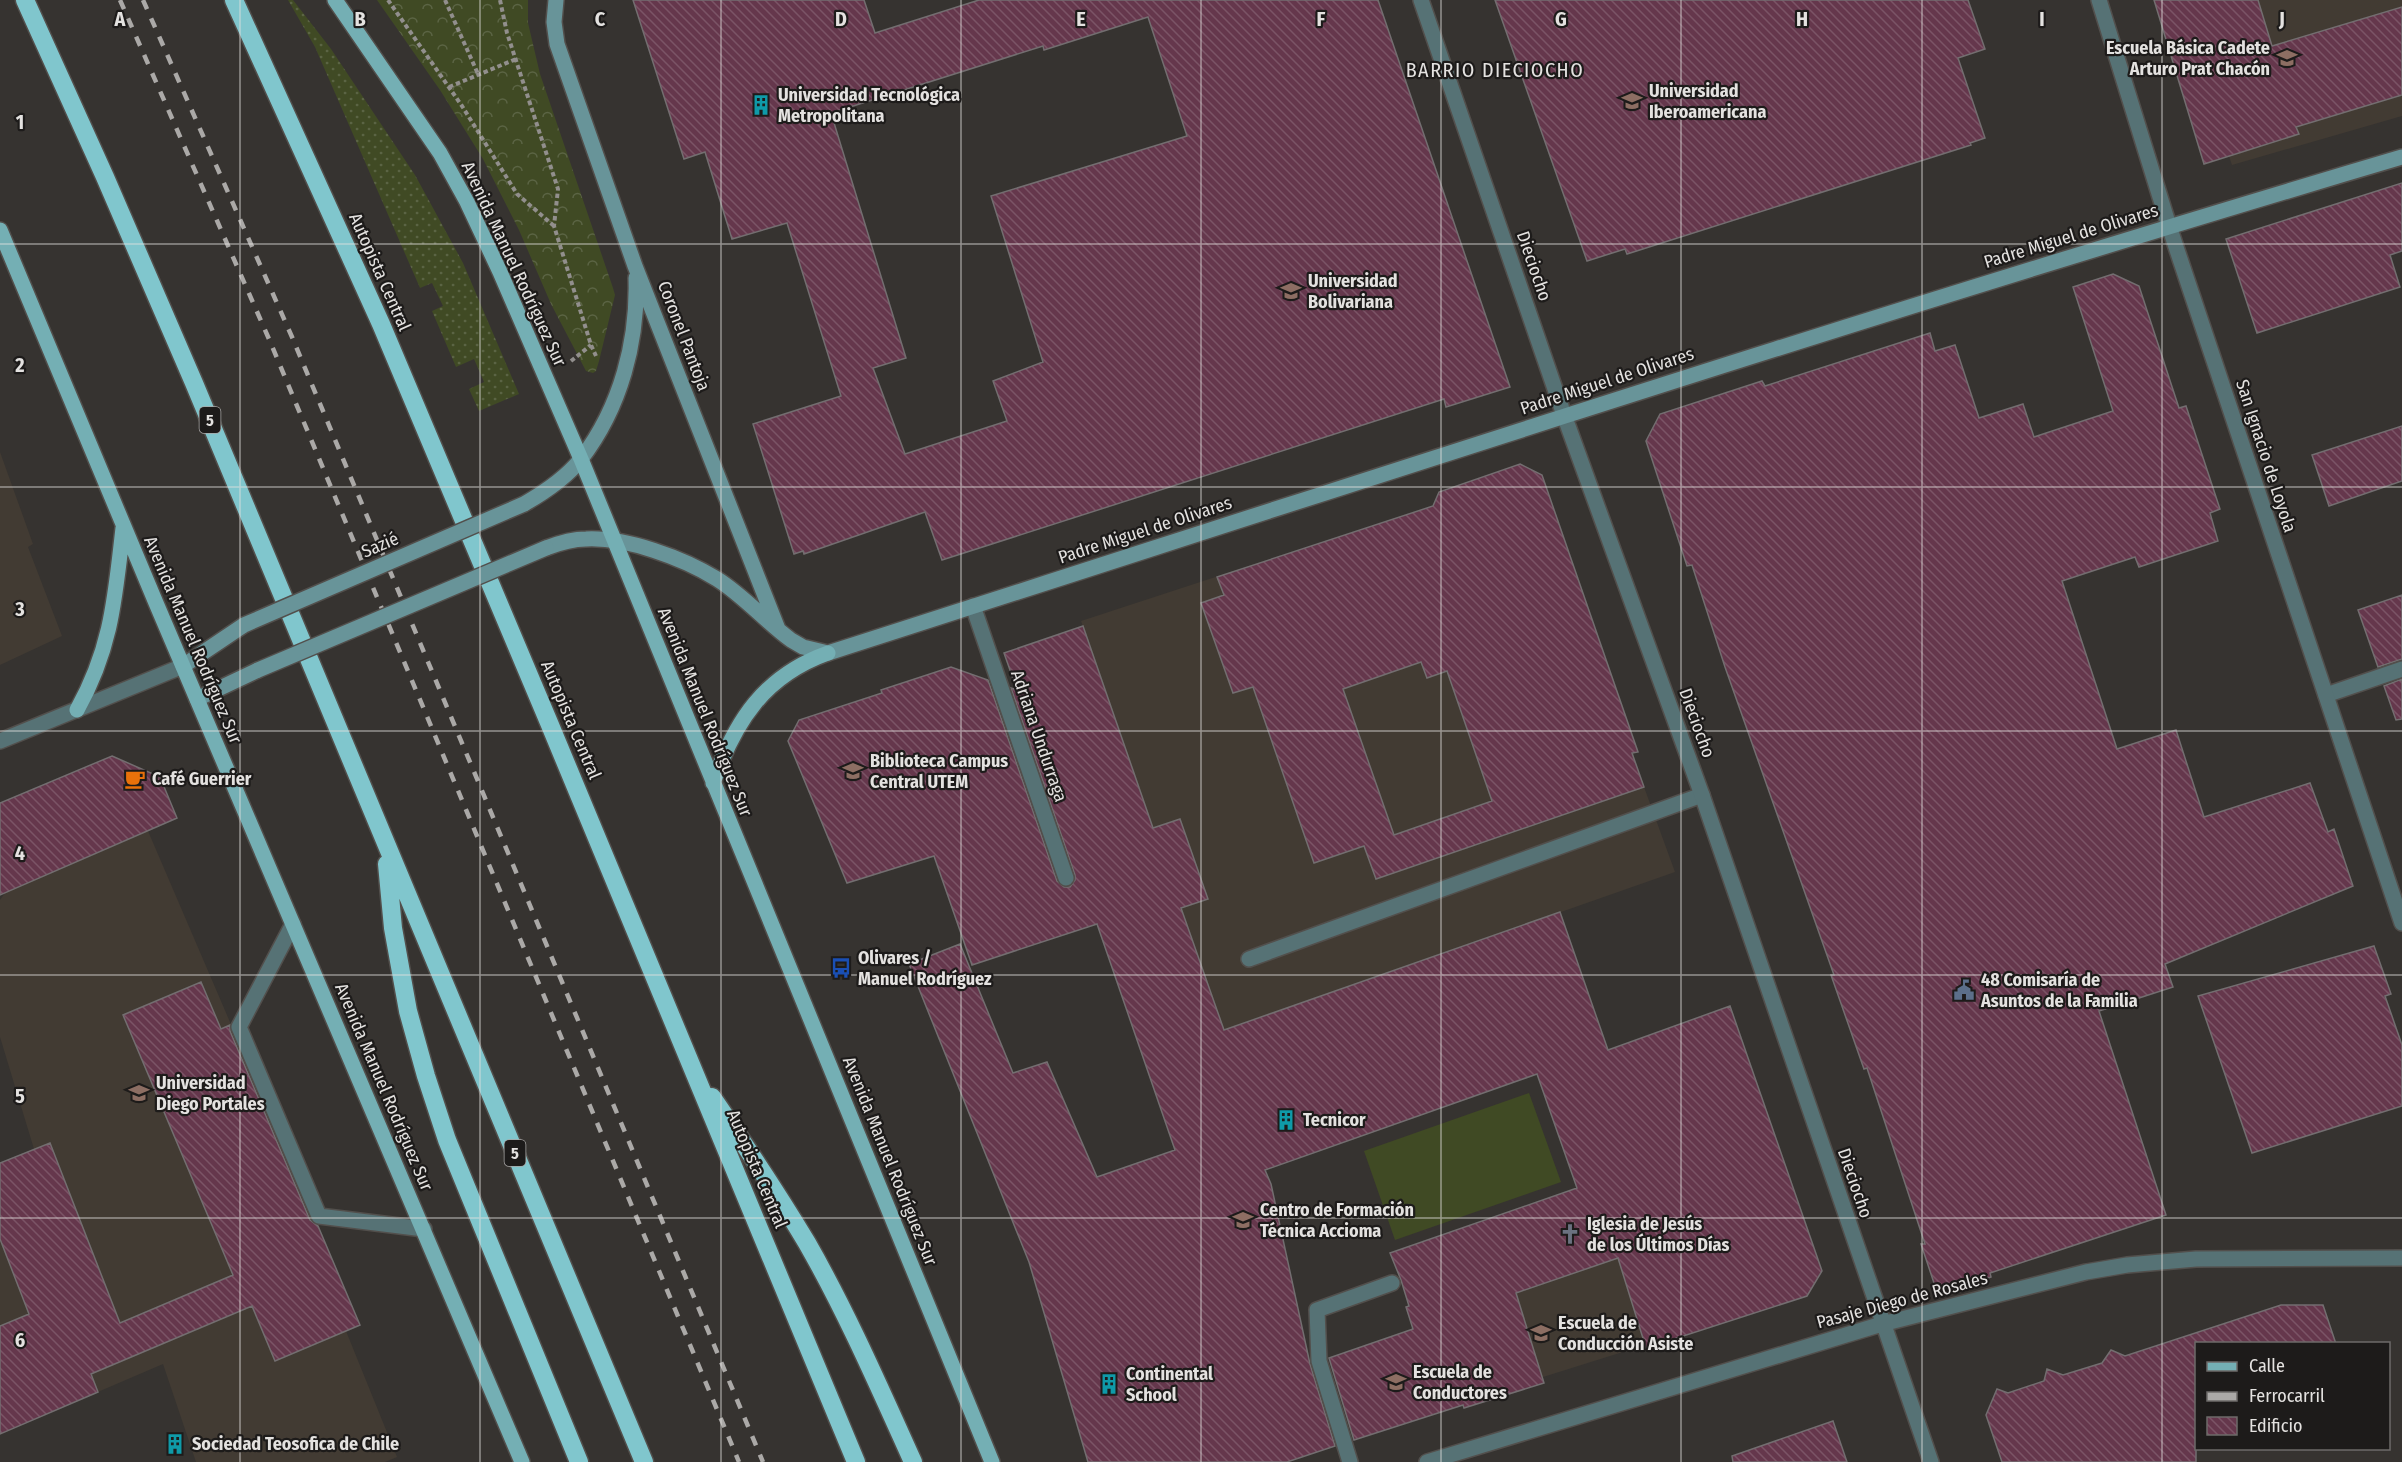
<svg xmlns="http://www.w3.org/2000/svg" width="2402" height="1462" viewBox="0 0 2402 1462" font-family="'Fira Sans Condensed',sans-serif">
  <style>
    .built { fill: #423b33 }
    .grass { fill: url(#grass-dots) }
    .forest { fill: url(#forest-crowns) }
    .garden { fill: #404a24 }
    .building { fill: url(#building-back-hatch); stroke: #736e70; stroke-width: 1.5; fill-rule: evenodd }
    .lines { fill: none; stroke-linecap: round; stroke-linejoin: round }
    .service-casing { stroke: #524f4c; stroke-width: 18 }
    .minor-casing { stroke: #524f4c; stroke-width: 18 }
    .tertiary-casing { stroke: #524f4c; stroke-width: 18 }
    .secondary-casing { stroke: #524f4c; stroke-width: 18 }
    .primary-casing { stroke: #524f4c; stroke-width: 18 }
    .motorway-casing { stroke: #524f4c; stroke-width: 21 }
    .path { stroke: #928f8d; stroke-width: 4; stroke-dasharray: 4.5 3; stroke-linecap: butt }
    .service { stroke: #567275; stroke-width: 15 }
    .minor { stroke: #567275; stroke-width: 15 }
    .tertiary { stroke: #567275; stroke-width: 15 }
    .secondary { stroke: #689499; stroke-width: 15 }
    .primary { stroke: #74afb4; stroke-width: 15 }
    .motorway { stroke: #80c6cd; stroke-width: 18 }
    .rail { stroke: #aba9a7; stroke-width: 4.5; stroke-dasharray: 10 10; stroke-linecap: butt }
    .secondary-bridge-casing { stroke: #524f4c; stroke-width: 18; stroke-linecap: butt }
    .secondary-bridge { stroke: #689499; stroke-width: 15 }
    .grid { fill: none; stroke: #e4e2e0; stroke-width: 1.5; stroke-opacity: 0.55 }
    .labels { text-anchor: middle; stroke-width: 4.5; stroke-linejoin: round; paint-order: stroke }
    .shield { fill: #1d1b1a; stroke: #a8a6a5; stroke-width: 1.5 }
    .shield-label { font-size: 16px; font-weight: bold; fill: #e4e2e0 }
    .poi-label { font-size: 18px; font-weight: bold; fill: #e4e2e0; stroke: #1d1b1a; text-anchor: start }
    .street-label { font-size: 18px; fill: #e4e2e0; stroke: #1d1b1a }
    .neighbourhood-label { font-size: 20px; letter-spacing: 1.5px; fill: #e4e2e0; stroke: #1d1b1a }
    .grid-label { font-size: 20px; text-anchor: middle; font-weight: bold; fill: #e4e2e0; stroke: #1d1b1a; stroke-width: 4.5; stroke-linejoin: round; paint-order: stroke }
  </style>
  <defs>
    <pattern id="grass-dots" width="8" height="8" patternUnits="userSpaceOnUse" patternTransform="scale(1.5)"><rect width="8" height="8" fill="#404a24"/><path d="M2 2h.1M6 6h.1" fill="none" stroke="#5b6444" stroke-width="1.8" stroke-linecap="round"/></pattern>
    <pattern id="forest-crowns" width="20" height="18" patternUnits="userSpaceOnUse" patternTransform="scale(1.5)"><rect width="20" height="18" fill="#404a24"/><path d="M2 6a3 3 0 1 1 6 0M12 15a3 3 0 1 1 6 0" fill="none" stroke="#5b6444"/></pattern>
    <pattern id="building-back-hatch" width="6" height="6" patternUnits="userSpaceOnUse" patternTransform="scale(1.5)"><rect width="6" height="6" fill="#65374c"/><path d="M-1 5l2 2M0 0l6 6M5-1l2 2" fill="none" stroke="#7b5466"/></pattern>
  </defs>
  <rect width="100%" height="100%" fill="#363330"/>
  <path class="built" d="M2154 0H2402V116L2232 165 2229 156 2204 164Z
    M0 452 33 544 28 547 62 636 0 665Z
    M1520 464 1542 475 1638 752 1632 754 1675 872 1224 1030 1181 908 1207 899 1180 819 1153 828 1081 621 1433 506 1439 492Z
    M148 831 360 1325 346 1331 397 1457 385 1462H196L163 1364 0 1434V1163L34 1149 0 1037V900L5 893Z
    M1626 1255 1635 1311 1645 1345 1543 1377 1544 1383 1464 1408 1437 1320Z"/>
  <path class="grass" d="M288 0H293L331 49 415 175 463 263 519 394 479 411 469 389 484 382 474 359 456 367 432 311 443 306 432 283 420 288 315 47Z"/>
  <path class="forest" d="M377 0H528V23L540 74 613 288 615 295 599 361 596 371 593 373 586 371 551 304 519 230 483 159 440 90Z"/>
  <path class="garden" d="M1529 1093 1561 1182 1395 1240 1364 1151Z"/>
  <path class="building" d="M633 0H864L875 33 979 0H1378L1510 387 1446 407 1444 399 942 560 925 512 804 554 803 551 794 554 753 424 841 396 787 223 732 239 705 152 684 159ZM1148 17 1187 136 991 196 1043 362 993 381 1007 421 905 454 873 368 906 358 831 113 1043 46 1044 50Z
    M1495 0H1968L1985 49 1958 58 1985 138 1970 143 1971 145 1627 254 1625 249 1587 261Z
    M2154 0H2258L2272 46 2402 7V95L2296 127 2299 134 2204 164Z
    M2402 183V251L2390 255 2400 287 2257 333 2226 239Z
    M2113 274 2139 286 2179 408 2186 406 2220 509 2210 513 2218 541 2139 567 2135 557 2062 581 2117 749 2176 730 2204 817 2310 783 2328 832 2334 829 2353 886 2165 964 2173 987 2099 1011 2166 1215 1990 1273 1991 1277 1938 1295 1921 1244H1925L1867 1068 1864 1069 1831 975H1834L1725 667 1692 565 1687 566 1646 441 1660 414 1762 381 1765 386 1930 333 1935 351 1955 345 1979 418 2023 404 2034 437 2113 411 2073 287Z
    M2402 426V481L2329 506 2312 455Z
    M1520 464 1542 475 1638 752 1632 753 1644 787 1376 879 1364 846 1314 863 1253 687 1233 693 1201 603 1224 595 1217 577 1433 506 1439 492ZM1421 662 1427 678 1447 671 1492 801 1394 835 1343 689Z
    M2402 595V659L2378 667 2358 610Z
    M1083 626 1153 828 1180 819 1208 899 1181 908 1224 1030 1560 912 1608 1050 1730 1006 1822 1271 1807 1296 1646 1348 1618 1258 1516 1293 1544 1383 1464 1408 1463 1405 1354 1440 1329 1358 1413 1329 1406 1307 1409 1306 1401 1280 1390 1253 1577 1188 1537 1074 1265 1170 1271 1184 1310 1364 1335 1446 1287 1462H1088L1029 1262 909 964 960 944 1013 1073 1047 1062 1097 1177 1175 1150 1097 924 972 965 934 856 847 883 788 741 799 720 882 693 881 690 951 667 988 680 1057 881 1064 887H1070L1075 880V875L1011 688 1017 690 1004 653Z
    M2402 679V719L2396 720 2384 686Z
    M112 756 160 777 177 818 0 895V803Z
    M2374 946 2391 994 2385 996 2402 1045V1106L2252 1153 2198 996Z
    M201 982 221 1029 230 1025V1031L310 1220 318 1226 360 1325 275 1361 252 1306 91 1374 98 1392 0 1434V1326L29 1314 0 1239V1163L50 1143 120 1323 233 1275 123 1015Z
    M2281 1305H2323L2336 1344H2196V1462H2002L1986 1415 1997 1389 2008 1393 2044 1381 2047 1369 2063 1375 2102 1363 2111 1350 2125 1356Z
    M1833 1421 1847 1462H1733L1732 1456Z"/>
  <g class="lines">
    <g class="service-casing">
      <path id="service" d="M2326 695 2402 669
        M293 924 239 1027 319 1216 424 1229
        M1249 959 1702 795
        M1350 1462 1319 1361 1317 1310 1392 1283"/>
    </g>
    <g class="minor-casing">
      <path id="minor" d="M973 606 1066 878"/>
    </g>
    <g class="tertiary-casing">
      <path id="tertiary" d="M1421 0 1564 415 1702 795 1931 1462
        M2099 0 2169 226 2402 923
        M0 741 183 666
        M1427 1462 1882 1324 2086 1272 2127 1265 2196 1259 2402 1258"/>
    </g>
    <g class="secondary-casing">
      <path id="secondary" d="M556 0 554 22 557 44 635 266 778 629
        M524 504C545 492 566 478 581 459 621 407 638 341 636 278
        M546 548C559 543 573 539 586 539 626 537 683 558 717 579 744 596 765 621 791 640L803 647 828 653C1352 485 1874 313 2402 157
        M183 666 244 625
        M197 699 258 670"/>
    </g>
    <g class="primary-casing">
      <path id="primary" d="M335 0 440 153 467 202 500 272 581 459 992 1462
        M0 230 156 603 522 1462
        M77 710C112 647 115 597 123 528
        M713 783C735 721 764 676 828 653"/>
    </g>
    <g class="motorway-casing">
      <path id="motorway" d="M25 0 105 177 194 383 644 1462
        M234 0 381 324 550 725 856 1462
        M387 864 393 928 408 1011 426 1076 447 1140 579 1462
        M712 1097C745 1145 777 1193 807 1243 847 1313 880 1389 913 1462"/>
    </g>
    <path class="path" d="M388 0 462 106 517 194 554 226
      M445 0 478 74
      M500 0 507 33 558 189 554 226 591 345 596 356
      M449 87 516 59
      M571 361 591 345"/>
    <use href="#service" class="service"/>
    <use href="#minor" class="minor"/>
    <use href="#tertiary" class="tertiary"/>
    <use href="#secondary" class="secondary"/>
    <use href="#primary" class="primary"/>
    <use href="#motorway" class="motorway"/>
    <path class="rail" d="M120 0 269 339 739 1462
      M143 0 292 337 763 1462"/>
    <g class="secondary-bridge-casing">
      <path id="secondary-bridge" d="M244 625 524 504
        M258 670 546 548"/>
    </g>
    <use href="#secondary-bridge" class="secondary-bridge"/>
  </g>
  <path class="grid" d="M240 0V1462M480 0V1462M721 0V1462M961 0V1462M1201 0V1462M1441 0V1462M1681 0V1462M1922 0V1462M2162 0V1462M0 244H2402M0 487H2402M0 731H2402M0 975H2402M0 1218H2402"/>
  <defs>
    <g id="school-bare" transform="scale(1.62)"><path d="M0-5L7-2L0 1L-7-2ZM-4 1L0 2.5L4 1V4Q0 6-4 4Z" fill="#8d6e63" stroke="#1d1b1a" stroke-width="2.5" paint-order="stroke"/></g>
    <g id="university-bare" transform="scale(1.62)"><path d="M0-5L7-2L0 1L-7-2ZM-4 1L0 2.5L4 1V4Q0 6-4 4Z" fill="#8d6e63" stroke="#1d1b1a" stroke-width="2.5" paint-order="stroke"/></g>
    <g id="building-bare" transform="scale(1.62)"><path d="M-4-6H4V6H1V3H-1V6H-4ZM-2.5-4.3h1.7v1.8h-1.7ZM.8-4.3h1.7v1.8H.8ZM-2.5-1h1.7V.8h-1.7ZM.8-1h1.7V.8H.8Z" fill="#0f9aa8" stroke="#1d1b1a" stroke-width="2.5" paint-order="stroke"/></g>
    <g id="cafe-bare" transform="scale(1.62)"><path d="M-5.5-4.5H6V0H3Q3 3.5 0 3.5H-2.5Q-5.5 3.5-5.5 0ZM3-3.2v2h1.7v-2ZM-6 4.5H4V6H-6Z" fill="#e8710a" stroke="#1d1b1a" stroke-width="2.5" paint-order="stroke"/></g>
    <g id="bus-bare" transform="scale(1.62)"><path d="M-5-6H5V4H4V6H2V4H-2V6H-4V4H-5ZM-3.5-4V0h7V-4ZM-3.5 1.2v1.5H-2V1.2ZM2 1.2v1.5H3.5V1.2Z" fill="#1a4fb4" stroke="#1d1b1a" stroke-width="2.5" paint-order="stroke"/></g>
    <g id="civic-bare" transform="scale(1.62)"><path d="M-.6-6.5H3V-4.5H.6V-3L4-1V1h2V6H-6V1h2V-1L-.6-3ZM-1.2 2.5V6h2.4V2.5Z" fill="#5c6f8a" stroke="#1d1b1a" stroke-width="2.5" paint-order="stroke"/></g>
    <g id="church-bare" transform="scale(1.62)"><path d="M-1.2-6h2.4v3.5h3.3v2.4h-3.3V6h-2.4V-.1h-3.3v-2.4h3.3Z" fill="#6b7280" stroke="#1d1b1a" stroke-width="2.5" paint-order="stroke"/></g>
  </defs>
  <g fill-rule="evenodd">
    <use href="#school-bare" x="2287" y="58"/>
    <use href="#university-bare" x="1632" y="101"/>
    <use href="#building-bare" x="761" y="105"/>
    <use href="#university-bare" x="1291" y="291"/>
    <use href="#university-bare" x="853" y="771"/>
    <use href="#cafe-bare" x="135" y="779"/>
    <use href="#bus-bare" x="841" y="968"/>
    <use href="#civic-bare" x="1964" y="990"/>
    <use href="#university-bare" x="139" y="1093"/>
    <use href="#building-bare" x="1286" y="1120"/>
    <use href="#university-bare" x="1243" y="1220"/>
    <use href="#church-bare" x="1570" y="1234"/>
    <use href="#university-bare" x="1541" y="1333"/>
    <use href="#school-bare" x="1396" y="1382"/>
    <use href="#building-bare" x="1109" y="1384"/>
    <use href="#building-bare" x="175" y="1444"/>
  </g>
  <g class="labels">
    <g class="shield">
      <rect x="199.5" y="407" width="21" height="26" rx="4.5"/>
      <rect x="504.5" y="1140" width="21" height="26" rx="4.5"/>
    </g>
    <g class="shield-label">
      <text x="210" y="426">5</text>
      <text x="515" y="1159">5</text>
    </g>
    <g class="poi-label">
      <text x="2270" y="54" text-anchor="end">Escuela Básica Cadete<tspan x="2270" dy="21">Arturo Prat Chacón</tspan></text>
      <text x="1649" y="97">Universidad<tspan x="1649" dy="21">Iberoamericana</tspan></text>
      <text x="778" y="101">Universidad Tecnológica<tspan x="778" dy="21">Metropolitana</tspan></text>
      <text x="1308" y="287">Universidad<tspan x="1308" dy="21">Bolivariana</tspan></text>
      <text x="870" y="767">Biblioteca Campus<tspan x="870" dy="21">Central UTEM</tspan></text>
      <text x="152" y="785">Café Guerrier</text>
      <text x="858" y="964">Olivares /<tspan x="858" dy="21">Manuel Rodríguez</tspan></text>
      <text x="1981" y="986">48 Comisaría de<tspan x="1981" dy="21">Asuntos de la Familia</tspan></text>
      <text x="156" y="1089">Universidad<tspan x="156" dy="21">Diego Portales</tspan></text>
      <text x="1303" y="1126">Tecnicor</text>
      <text x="1260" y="1216">Centro de Formación<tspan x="1260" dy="21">Técnica Accioma</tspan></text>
      <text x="1587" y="1230">Iglesia de Jesús<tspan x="1587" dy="21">de los Últimos Días</tspan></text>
      <text x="1558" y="1329">Escuela de<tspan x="1558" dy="21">Conducción Asiste</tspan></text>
      <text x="1413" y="1378">Escuela de<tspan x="1413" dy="21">Conductores</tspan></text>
      <text x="1126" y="1380">Continental<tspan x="1126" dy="21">School</tspan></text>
      <text x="192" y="1450">Sociedad Teosofica de Chile</text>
    </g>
    <g class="street-label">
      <text transform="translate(2071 236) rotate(-17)" y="6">Padre Miguel de Olivares</text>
      <text transform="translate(514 264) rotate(65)" y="6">Avenida Manuel Rodríguez Sur</text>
      <text transform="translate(1534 266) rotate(71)" y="6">Dieciocho</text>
      <text transform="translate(380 272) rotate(66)" y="6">Autopista Central</text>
      <text transform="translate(684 336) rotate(69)" y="6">Coronel Pantoja</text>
      <text transform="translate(1607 381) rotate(-18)" y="6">Padre Miguel de Olivares</text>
      <text transform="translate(2266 456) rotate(72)" y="6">San Ignacio de Loyola</text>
      <text transform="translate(1145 530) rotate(-18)" y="6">Padre Miguel de Olivares</text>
      <text transform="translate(380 545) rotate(-23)" y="6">Sazié</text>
      <text transform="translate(193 640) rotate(67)" y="6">Avenida Manuel Rodríguez Sur</text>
      <text transform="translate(705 712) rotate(68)" y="6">Avenida Manuel Rodríguez Sur</text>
      <text transform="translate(571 720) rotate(67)" y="6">Autopista Central</text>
      <text transform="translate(1697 723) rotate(70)" y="6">Dieciocho</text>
      <text transform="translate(1039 736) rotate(71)" y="6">Adriana Undurraga</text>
      <text transform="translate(384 1087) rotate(67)" y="6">Avenida Manuel Rodríguez Sur</text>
      <text transform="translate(890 1161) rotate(68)" y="6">Avenida Manuel Rodríguez Sur</text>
      <text transform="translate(757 1169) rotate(67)" y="6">Autopista Central</text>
      <text transform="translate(1855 1183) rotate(71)" y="6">Dieciocho</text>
      <text transform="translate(1902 1300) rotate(-15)" y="6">Pasaje Diego de Rosales</text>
    </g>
    <g class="neighbourhood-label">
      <text x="1495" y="77">BARRIO DIECIOCHO</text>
    </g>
  </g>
  <g class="grid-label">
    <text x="120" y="26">A</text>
    <text x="360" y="26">B</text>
    <text x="600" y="26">C</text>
    <text x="841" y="26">D</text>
    <text x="1081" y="26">E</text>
    <text x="1321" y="26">F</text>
    <text x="1561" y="26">G</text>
    <text x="1802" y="26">H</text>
    <text x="2042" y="26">I</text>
    <text x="2282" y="26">J</text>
    <text x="20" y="129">1</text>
    <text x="20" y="372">2</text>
    <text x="20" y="616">3</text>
    <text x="20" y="860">4</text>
    <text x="20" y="1103">5</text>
    <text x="20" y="1347">6</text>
  </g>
  <rect x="2195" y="1342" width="195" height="108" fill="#1d1b1a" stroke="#6d6b69" stroke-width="1.5"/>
  <rect x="2207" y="1362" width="30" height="9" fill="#74afb4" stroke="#6d6b69" stroke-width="1.5"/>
  <text x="2249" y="1372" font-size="18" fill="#e4e2e0">Calle</text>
  <rect x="2207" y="1392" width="30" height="9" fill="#aba9a7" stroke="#6d6b69" stroke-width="1.5"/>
  <text x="2249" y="1402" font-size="18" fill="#e4e2e0">Ferrocarril</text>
  <rect x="2207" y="1417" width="30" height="18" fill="url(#building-back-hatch)" stroke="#6d6b69" stroke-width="1.5"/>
  <text x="2249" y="1432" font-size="18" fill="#e4e2e0">Edificio</text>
</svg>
